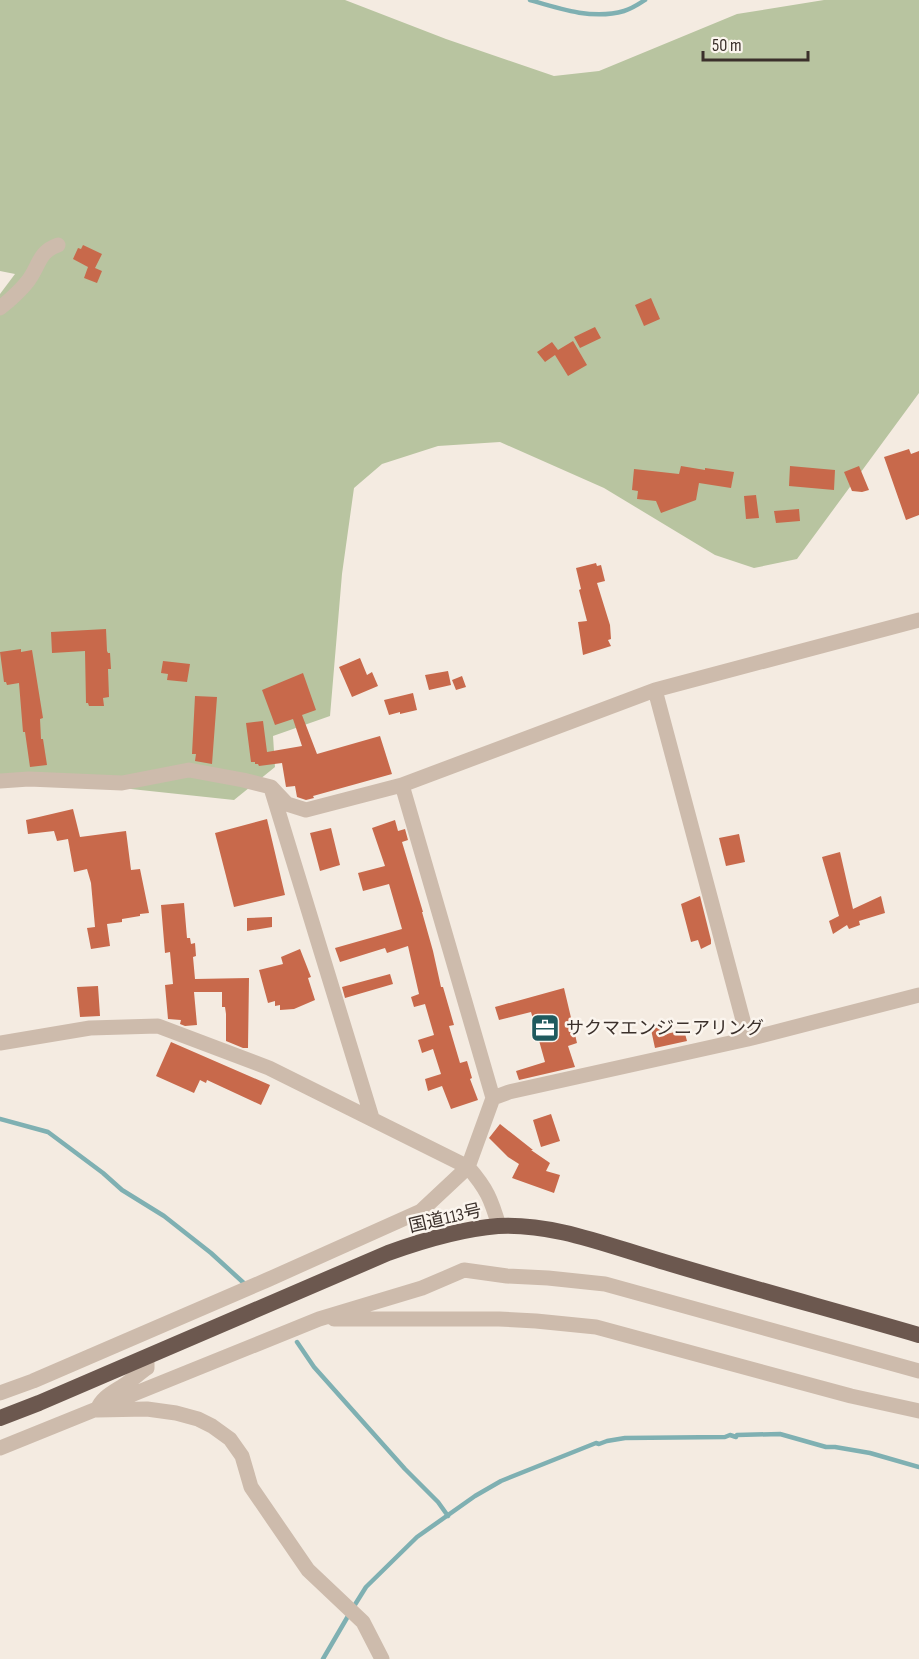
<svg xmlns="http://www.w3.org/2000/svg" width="919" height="1659" viewBox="0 0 919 1659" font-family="'Sofia Sans Condensed','Noto Sans JP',sans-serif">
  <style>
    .green { fill: #b8c4a0 }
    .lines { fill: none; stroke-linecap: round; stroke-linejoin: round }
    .stream { stroke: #7fb0b2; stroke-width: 4.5 }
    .building { fill: #c8694b }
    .minor { stroke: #cdbbac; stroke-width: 15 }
    .trunk { stroke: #6c584f; stroke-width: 16 }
    .labels { text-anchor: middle; stroke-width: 5; stroke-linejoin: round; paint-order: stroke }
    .poi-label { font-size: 18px; fill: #3b302b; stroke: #fbf5ee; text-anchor: start }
    .street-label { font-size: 18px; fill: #3b302b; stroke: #fbf5ee }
  </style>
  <rect width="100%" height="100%" fill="#f4ebe1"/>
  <path class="green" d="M0 0H345L446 39 554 76 599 71 737 14 824 0H919V393L797 559 754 568 715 555 604 488 500 442 438 446 382 464 354 488 342 574 330 716 273 736 275 767 234 800 0 775V294L15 274 0 271Z"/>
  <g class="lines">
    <path class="stream" d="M530 0C560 9 593 20 624 11 631 9 639 4 645 0
      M0 1119 48 1132 103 1173 122 1190 164 1216 211 1253 246 1285
      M297 1342 314 1367 405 1469 438 1502 448 1516
      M323 1659 351 1611 366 1587 417 1537 475 1496 501 1481 596 1443 599 1444 607 1441 625 1438 725 1437 730 1435 736 1437 737 1435 780 1434 826 1447H835L870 1453 919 1467"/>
  </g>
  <path class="building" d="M83 245 102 254 95 268 102 271 97 283 84 278 88 267 73 259 78 248 81 249Z
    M651 298 660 319 644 326 635 305Z
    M595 327 601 338 580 348 574 337Z
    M573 341 587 365 568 376 555 355 545 362 537 352 552 342 558 350Z
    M909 449 911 454 919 451V515L906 520 884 457Z
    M681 466 705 470V468L734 472 731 488 699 483 696 500 661 513 656 501 637 499 638 491 632 490 634 469 679 474Z
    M790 466 835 470 834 490 789 486Z
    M859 466 869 490 862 492 852 491 844 472Z
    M756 495 759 518 746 519 744 496Z
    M799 509 800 521 776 523 774 511Z
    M596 563 597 566 601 565 605 581 597 583 610 625 611 639 608 640 611 646 583 655 578 622 587 621 579 590 581 589 576 568Z
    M106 629 107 651 108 653H110L111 669H108L109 697 103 698 104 706H89L88 703H86L85 651 52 653 51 632Z
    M21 649V652L32 650 43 718 40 719 41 739H43L47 765 30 767 25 732H23L19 683 7 685 6 682H4L0 652Z
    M360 658 367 675 372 672 378 686 352 697 339 667Z
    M163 661 190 664 187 682 167 680 168 674 161 673Z
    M448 671 451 685 429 690 425 675Z
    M303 673 316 710 302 715 317 754 380 736 392 774 313 796 314 798 306 800 297 797 295 786 286 787 282 763 259 766 258 764H255V762H251L246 723 263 721 267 752 302 746 293 719 275 725 262 690Z
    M462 676 466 687 456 690 452 680Z
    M413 693 417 710 400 714V712L389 715 384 700Z
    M195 696 217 697 212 764 195 761 196 754H192Z
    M73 809 80 837 126 831 131 870 140 869 149 913 140 914V916L122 919V922L107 924 110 946 91 949 87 928 95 927 91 883 87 869 74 872 68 839 57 841 54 831 28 834 26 820Z
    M267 819 285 895 234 907 215 833Z
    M395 820 398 831 405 829 408 840 402 842 423 912H422L433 951 441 987H443L454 1025 449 1026 460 1063 467 1061 472 1078 470 1079 478 1100 451 1109 442 1086 428 1091 425 1079 441 1074 433 1049 422 1053 418 1040 434 1035 425 1004 414 1007 411 997 419 994 408 946 387 953 385 948 340 962 335 948 402 929 389 884 363 891 358 873 385 866 372 828Z
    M331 828 340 865 320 871 310 833Z
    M739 834 745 862 726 866 719 838Z
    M840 852 853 909 881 896 885 913 859 921 860 925 849 929 847 925 833 934 829 921 839 916 822 857Z
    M700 896 711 940V944L701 949 698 940 691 942 681 904Z
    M184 903 187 938H190L191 944 195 943 196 956 193 957 195 979 249 978 248 1048H243L226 1041V1014L225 1007H222V992H194L197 1025 185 1026 180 1024 181 1020 168 1019 165 985 173 984 170 952 165 953 161 905Z
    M272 917V927L247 931V918Z
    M300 949 311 977 308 978 315 1000 294 1009 280 1010V1005L275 1006V1001L268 1003 259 970 283 964 281 957Z
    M390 974 393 984 345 998 342 987Z
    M98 986 100 1016 80 1017 77 987Z
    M564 988 577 1043 568 1046 575 1067 519 1080 516 1071 545 1062 531 1012 499 1020 495 1007Z
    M663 1022 666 1034 684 1030 687 1041 655 1048 650 1025Z
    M171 1042 270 1085 261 1105 207 1080 206 1083 200 1080 194 1093 156 1076Z
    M551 1114 560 1141 541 1147 533 1120Z
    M500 1124 533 1150H531L550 1163 546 1171 560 1175 554 1193 512 1178 519 1164 508 1157 489 1138Z"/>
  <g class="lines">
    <path class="minor" d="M0 308C10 300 20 291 28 281 40 265 38 252 58 245
      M655 690 748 1039
      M0 781 29 779 122 783 189 770 243 780 271 787 287 804 306 810 402 785 655 690 919 620
      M271 788 372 1118
      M0 1043 90 1028 158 1026 269 1068 468 1167C487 1189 491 1199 499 1226
      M493 1098 509 1092 748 1039 919 995
      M334 1319H499L536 1321 596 1327 851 1396 919 1411
      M147 1357V1368C140 1373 134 1378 127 1383 116 1391 102 1396 97 1410L147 1409 176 1413 198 1419 212 1426 230 1439 242 1456 251 1487 308 1570 363 1622 382 1659
      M0 1393 33 1381 267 1280 421 1211 468 1167 493 1098 402 785
      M0 1448 319 1319 422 1288 464 1270 507 1276 548 1278 605 1284 919 1371"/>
    <path class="trunk" d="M0 1418 39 1403 388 1253C424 1240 460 1229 498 1226 554 1223 609 1246 661 1261 747 1287 833 1310 919 1335"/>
  </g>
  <defs>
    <g id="office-square" transform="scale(1.5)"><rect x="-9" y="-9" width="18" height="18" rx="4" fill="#1f5a5e" stroke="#fbf5ee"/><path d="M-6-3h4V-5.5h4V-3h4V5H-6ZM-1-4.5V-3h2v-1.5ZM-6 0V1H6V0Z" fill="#fff"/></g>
  </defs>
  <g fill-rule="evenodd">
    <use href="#office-square" x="545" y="1028"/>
  </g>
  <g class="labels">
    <g class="poi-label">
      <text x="566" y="1034">サクマエンジニアリング</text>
    </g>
    <g class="street-label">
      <text transform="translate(445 1218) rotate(-13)" y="6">国道113号</text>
    </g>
  </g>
  <path d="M703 51v9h105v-9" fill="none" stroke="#3b302b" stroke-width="3"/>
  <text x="712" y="51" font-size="18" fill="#3b302b" stroke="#fbf5ee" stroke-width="4.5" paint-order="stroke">50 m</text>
</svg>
